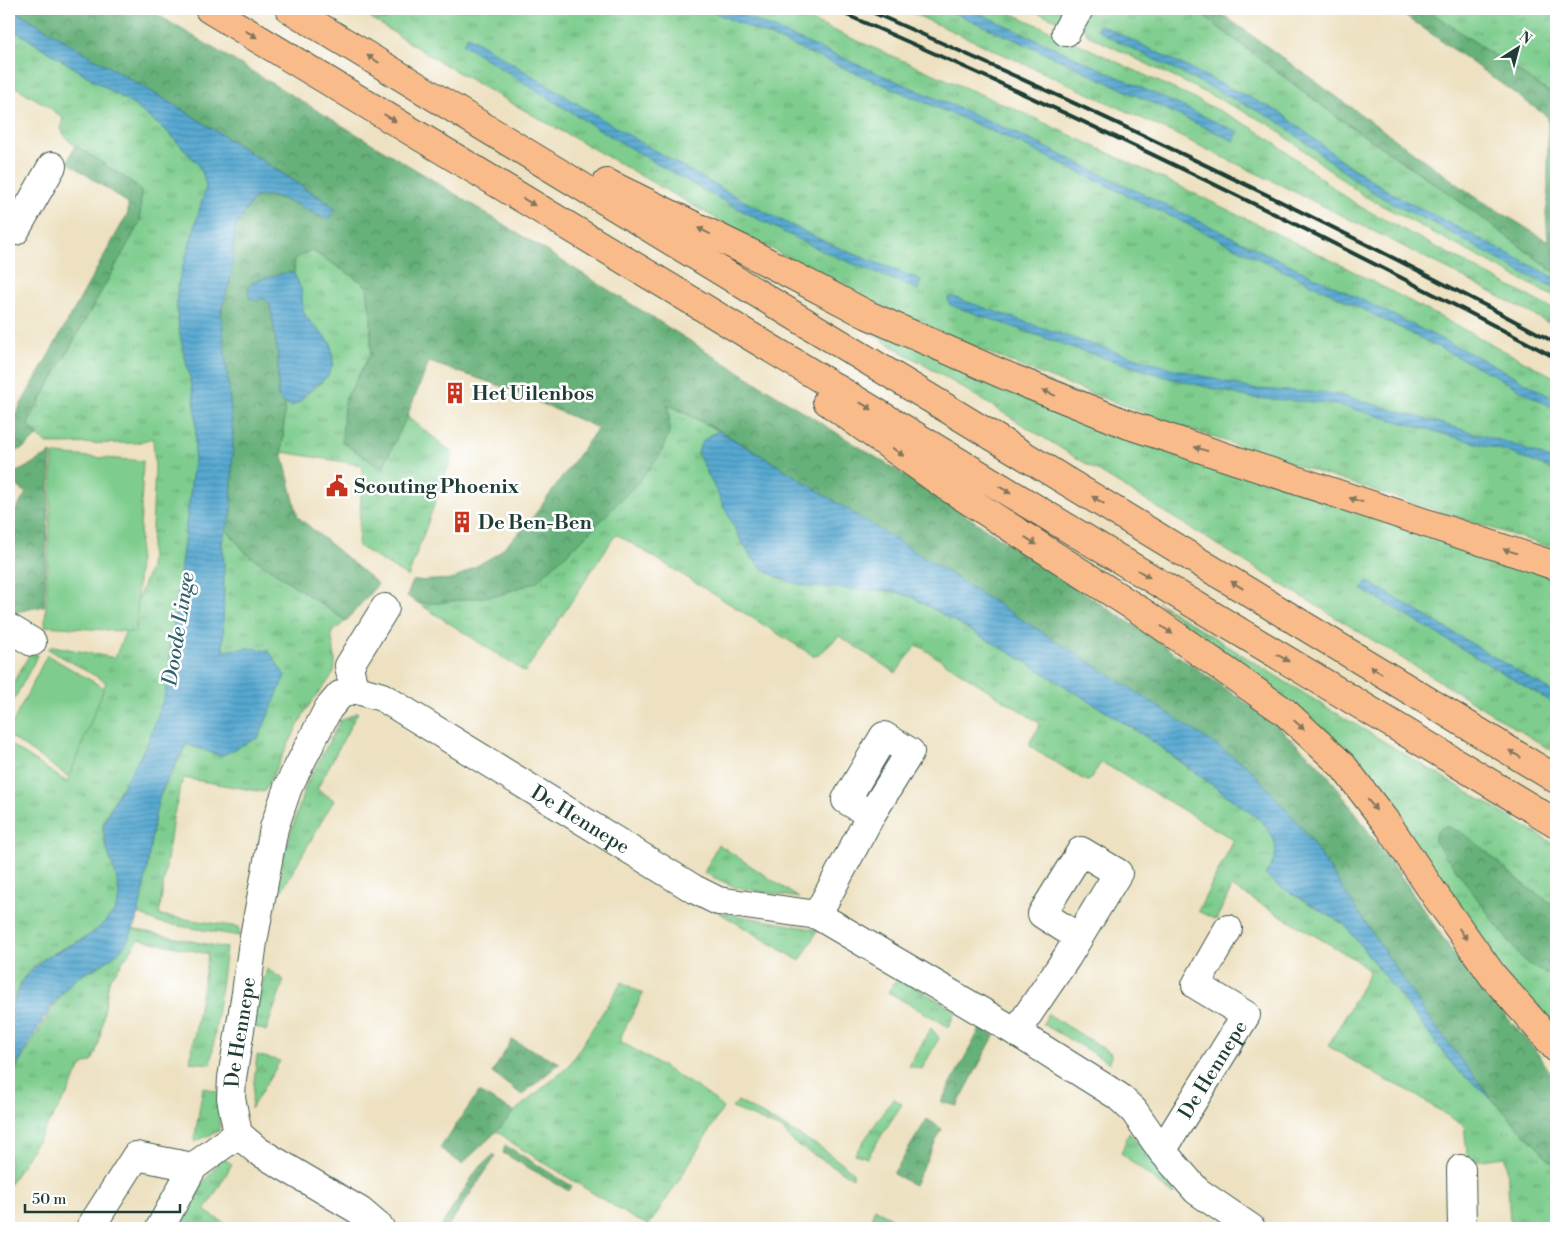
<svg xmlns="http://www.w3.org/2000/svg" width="1565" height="1237" viewBox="0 0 1565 1237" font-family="'Libre Bodoni',serif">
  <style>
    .grass { fill: url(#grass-tufts); stroke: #4e8561 }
    .forest { fill: url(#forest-crowns); stroke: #427656 }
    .park { fill: #7ecd8e; stroke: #4e8561 }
    .water { fill: url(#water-rules); stroke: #3a7282 }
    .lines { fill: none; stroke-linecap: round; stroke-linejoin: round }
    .minor-casing { stroke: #3e5649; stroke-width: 30 }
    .highway-casing { stroke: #3e5649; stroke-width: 30 }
    .minor { stroke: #fff; stroke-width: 28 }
    .highway { stroke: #fabb8b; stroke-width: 28 }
    .rail { stroke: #1f3d34; stroke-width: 4 }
    .oneway { fill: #82765b }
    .labels { text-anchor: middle; stroke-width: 5; stroke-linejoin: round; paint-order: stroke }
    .poi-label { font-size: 20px; font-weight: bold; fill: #1f3d34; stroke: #fff; text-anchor: start }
    .street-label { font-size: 20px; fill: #1f3d34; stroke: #fff }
    .water-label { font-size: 21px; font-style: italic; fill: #32626b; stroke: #fff }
  </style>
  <defs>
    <pattern id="grass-tufts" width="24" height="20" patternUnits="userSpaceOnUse" patternTransform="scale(1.25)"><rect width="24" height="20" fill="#7ecd8e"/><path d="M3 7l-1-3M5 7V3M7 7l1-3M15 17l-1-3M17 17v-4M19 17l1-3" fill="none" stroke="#67a875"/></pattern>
    <pattern id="forest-crowns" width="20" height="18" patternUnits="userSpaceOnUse" patternTransform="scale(1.25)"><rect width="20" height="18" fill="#66b079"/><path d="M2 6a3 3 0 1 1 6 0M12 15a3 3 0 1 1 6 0" fill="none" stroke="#539064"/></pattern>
    <pattern id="water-rules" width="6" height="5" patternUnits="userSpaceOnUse" patternTransform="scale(1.25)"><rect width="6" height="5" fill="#56a8d1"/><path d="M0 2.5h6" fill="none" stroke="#478aaa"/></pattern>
  </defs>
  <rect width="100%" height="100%" fill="#fff"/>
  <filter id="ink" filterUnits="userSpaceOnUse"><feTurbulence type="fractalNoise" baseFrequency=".02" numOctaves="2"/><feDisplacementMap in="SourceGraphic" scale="10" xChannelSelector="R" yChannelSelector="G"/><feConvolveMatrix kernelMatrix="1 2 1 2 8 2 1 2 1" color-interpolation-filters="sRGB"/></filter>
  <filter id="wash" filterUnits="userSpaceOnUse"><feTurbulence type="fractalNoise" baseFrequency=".0096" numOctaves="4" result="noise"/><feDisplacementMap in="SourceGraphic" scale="20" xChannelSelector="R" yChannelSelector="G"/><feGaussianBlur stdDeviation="1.12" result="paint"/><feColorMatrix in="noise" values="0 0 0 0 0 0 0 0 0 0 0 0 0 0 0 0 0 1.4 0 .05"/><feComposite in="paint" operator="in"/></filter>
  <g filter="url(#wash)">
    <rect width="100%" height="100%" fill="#ede1c1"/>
    <path class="grass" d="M356 9H784L1019 111 1181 187 1343 266 1556 378V549C1363 486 1167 428 979 349 858 299 744 235 631 170 567 134 503 99 440 62 412 45 384 26 356 9Z
      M903 9H1001L1056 33 1220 111 1251 127 1268 138 1339 192 1359 206 1556 311V327C1343 211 1124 108 903 9Z
      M1028 9H1074L1059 19H1054Z
      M1085 9H1200L1198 12 1340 119 1447 192 1556 273V298L1364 196 1269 124 1088 35 1082 26Z
      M1426 9H1556V97L1442 20Z
      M9 27 135 106 169 133 197 163 203 174 207 187 178 284C173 327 187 357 194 399 198 419 195 441 194 461 189 506 183 551 178 597 175 628 173 664 165 694 158 724 144 751 128 777 121 790 107 811 103 824 98 848 132 885 114 912 92 946 45 946 23 979 16 990 12 1005 9 1018V744L67 782 106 682 48 649 53 646 115 658 150 568 155 468 153 438 136 443 46 444 28 424 141 193 136 185C120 175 70 148 63 133 60 127 62 123 63 118L46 105 9 83Z
      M311 250 362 282 367 288 371 316V353L344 402 382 469 407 416 453 453 408 577 358 546 363 465 282 452 285 404 292 406 321 383 333 364 331 343 306 317 303 310 301 289 294 274V260Z
      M793 287 1556 572V753L963 388Z
      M667 404 719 431 709 435 698 454 741 541 749 554 758 565 767 572 782 579 891 591 912 597 1028 663 1148 738 1259 819C1276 836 1283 853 1266 873L1276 884 1345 925 1456 1069 1490 1097 1556 1167V1228H1510L1507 1163 1504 1157 1468 1162 1464 1126 1404 1088 1387 1081 1328 1046 1365 981 1369 973 1368 970 1353 958 1232 887 1216 920 1198 911 1234 840 1103 763 1100 764 1090 780 1088 781 1081 778 1030 746V742L1040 725 1038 722 919 646 915 647 896 673 839 636 819 655 814 656 618 535 614 537 525 672 418 603H439L615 505 640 480 659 455 670 430Z
      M226 529 246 553 346 621 331 633C333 645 337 660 334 672 331 679 312 700 306 710L264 792 183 778 173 818 159 915 239 927V936L156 922 137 913 158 800 187 744 221 756 249 648 223 651 224 563 222 541Z
      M1157 602 1313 699 1556 845V906L1533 892 1476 843 1435 835 1436 841 1515 950C1527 963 1538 974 1556 974V1036L1289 707Z
      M31 652 38 655 9 709V690Z
      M358 712 317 789 334 800 278 897 284 854 306 785 340 721Z
      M718 844 799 898 735 887 704 873Z
      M718 912 818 930 800 961Z
      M132 929 226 948 211 1064 190 1062 208 954 139 939 109 981 99 1043 92 1062 86 1063 80 1068 67 1095 9 1185V1080L51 1010 68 986 78 977 102 965 125 944Z
      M267 969 284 980 266 1031 251 1025Z
      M898 977 956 1011 949 1027 888 992Z
      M622 982 643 994 622 1034 621 1039 622 1042 698 1088 715 1100 723 1108 678 1182 649 1225 633 1218 514 1144 497 1131 510 1115 568 1067Z
      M1048 1014 1111 1053 1110 1063 1043 1024Z
      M931 1028 939 1038 922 1069 909 1066Z
      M257 1055 280 1061 251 1109Z
      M203 1087 220 1093 219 1131 194 1142Z
      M893 1098 902 1104 867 1158 855 1154Z
      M738 1101 820 1147 853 1172V1178L794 1143 783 1130 732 1108Z
      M1129 1133 1177 1184 1173 1195 1121 1153Z
      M222 1158 232 1164 205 1211 232 1228H182L171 1221 189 1202Z
      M875 1208 893 1220 888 1228H868Z"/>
    <path class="forest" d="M13 9H148L428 177 893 468 1136 627 1268 718 1314 760 1331 779 1407 885 1458 960 1536 1051 1556 1080V1167L1490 1097 1454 1051 1426 1014 1303 829 1257 776 1247 766 782 468 722 432 668 404 670 430 660 455 640 480 586 536 536 582 499 595 439 603H418L407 596 413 581 454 579 497 554 528 524 598 428 501 386 429 362 407 416 382 469 342 442 344 402 371 353V320L367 288 362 282 311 250 294 260V274L289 272 262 279 263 298 270 304 278 354V397L285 404 282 452 298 517 378 584 346 621 246 553 226 529 231 516 233 433 221 311 231 277 235 228 241 217 256 197C281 195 298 204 319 216L329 203 183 110 90 56Z
      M1200 9H1215L1474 196 1546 240H1548L1546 212 1548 200V117L1419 25 1393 9H1426L1556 97V273L1447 192 1340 119 1198 12Z
      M75 145 136 185 141 192 140 222 34 412 28 424 38 436 25 447 9 455V426L128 213V204L122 199 69 163 68 161Z
      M51 453 44 606 16 612 9 608V521L26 493 9 479V475L23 469Z
      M1445 826C1466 831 1484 850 1499 864 1517 880 1536 894 1556 906V974C1538 974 1527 963 1515 950L1435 841C1435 833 1438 829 1445 826Z
      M981 1027 994 1036 957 1106 941 1102Z
      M512 1040 560 1063 522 1095 492 1073Z
      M479 1092 514 1112 497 1131 462 1164 440 1148Z
      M927 1119 942 1129 914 1185 893 1174Z
      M505 1145 572 1186 569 1191 503 1153Z
      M494 1154 496 1156 447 1228H440L476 1171Z"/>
    <path class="park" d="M53 454 143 461 136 632 45 626Z
      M47 655 104 688 69 777 9 736V730Z"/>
    <path class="water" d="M9 9H13L90 56 183 110 334 207V212L328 220C311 213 269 185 252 200L235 228 231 277 221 311 233 433 231 516 222 541 224 563 223 651 249 648 269 651 285 676 259 737 221 756 186 744C179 759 161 787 158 802 148 842 147 910 126 943 112 965 85 968 68 986 45 1011 26 1050 9 1080V1018L13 1004 23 979 46 957 80 941 96 931 115 911 119 898 118 886 116 876 106 846 103 825 115 799 148 743 165 694 194 461C195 441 198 419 194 399 187 357 173 327 178 284L206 187 203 174 197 163 169 133 135 106 9 27Z
      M706 9H728L1010 130 1332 285 1498 367 1556 400V410L1496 376 1330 293 1008 138Z
      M945 9H970L1238 132 1234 141 1047 54Z
      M1099 24 1281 113 1345 163 1396 196 1556 278V288L1522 273 1439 226 1391 203 1359 183 1276 120 1109 37 1097 29Z
      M468 36C580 105 691 177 809 234 845 252 884 265 921 280L918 290C881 274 842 261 806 243 687 186 574 115 463 44Z
      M289 272 294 274 301 289 303 310 306 317 331 344 333 364 328 376 304 395 300 402 292 406 285 404 278 397V354L270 304 263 298 257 301 249 298C249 294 248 288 250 285 254 279 281 275 289 272Z
      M950 297H953L1084 342 1171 368 1253 389 1328 393 1351 398 1506 442 1556 461V471L1505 451 1349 408 1326 403 1252 398 1169 378 1082 351 950 305 948 299Z
      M719 431 782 468 1132 689 1247 766 1257 776 1303 829 1426 1014 1490 1097 1456 1069 1345 925 1276 884 1266 876V873C1283 853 1276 836 1259 819L1148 738 1028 663 912 597 891 591 809 587 782 579 768 572 758 565 741 541 698 454C700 439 707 437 719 431Z
      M1367 581 1556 694V705L1362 589Z"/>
  </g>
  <g filter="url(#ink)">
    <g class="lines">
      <g class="minor-casing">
        <g id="minor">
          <path d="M1066 32 1079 9"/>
          <path d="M15 231 52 166"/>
          <path d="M9 628 32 642"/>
          <path d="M354 689 349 666 385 608"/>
          <path d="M817 915 871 815 910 752 884 736 846 800 871 815"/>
          <path d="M1016 1032 1067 957 1118 873 1081 851 1042 914 1078 937"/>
          <path id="s1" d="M1162 1151 1246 1015 1196 985 1228 929"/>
          <path d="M1461 1169 1462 1228"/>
          <path d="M90 1228 136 1156 193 1167"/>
          <path d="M160 1228 193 1167 238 1134"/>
          <path id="s2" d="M380 1228 360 1211 258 1151 238 1134 231 1098 232 1078 246 993 253 942 274 828 288 787 328 709 340 695 354 689 382 697 694 889 718 901 817 915 1016 1032 1118 1096 1134 1111 1162 1151 1197 1191 1251 1228"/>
        </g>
      </g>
      <g class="highway-casing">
        <path id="highway" d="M209 9 1556 823
          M290 9 1556 779
          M607 183 748 252 868 315 1002 374 1129 425 1556 566
          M827 401 946 486 1142 612 1285 712 1343 766 1389 826 1435 895 1493 976 1556 1048"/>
      </g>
      <use href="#minor" class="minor"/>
      <use href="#highway" class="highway"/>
      <path class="rail" d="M833 9C1079 115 1319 233 1556 358
        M865 9C1100 112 1331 222 1556 343"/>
    </g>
    <defs><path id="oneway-solid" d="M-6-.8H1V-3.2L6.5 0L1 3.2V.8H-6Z" transform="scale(1.25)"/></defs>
    <g class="oneway">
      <use href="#oneway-solid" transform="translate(251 34) rotate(31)"/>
      <use href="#oneway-solid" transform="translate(373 59) rotate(-149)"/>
      <use href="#oneway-solid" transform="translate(390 118) rotate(31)"/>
      <use href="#oneway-solid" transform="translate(529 202) rotate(31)"/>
      <use href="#oneway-solid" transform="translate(704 231) rotate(-154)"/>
      <use href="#oneway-solid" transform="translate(1049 393) rotate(-158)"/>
      <use href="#oneway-solid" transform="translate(866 406) rotate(31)"/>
      <use href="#oneway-solid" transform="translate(1201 449) rotate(-162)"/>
      <use href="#oneway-solid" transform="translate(898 452) rotate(36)"/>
      <use href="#oneway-solid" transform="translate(1005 490) rotate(31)"/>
      <use href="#oneway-solid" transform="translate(1098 500) rotate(-149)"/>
      <use href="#oneway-solid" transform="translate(1356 500) rotate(-162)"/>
      <use href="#oneway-solid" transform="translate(1031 541) rotate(33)"/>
      <use href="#oneway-solid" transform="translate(1510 551) rotate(-162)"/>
      <use href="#oneway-solid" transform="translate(1144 574) rotate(31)"/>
      <use href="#oneway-solid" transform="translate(1237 585) rotate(-149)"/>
      <use href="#oneway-solid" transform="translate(1167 630) rotate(35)"/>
      <use href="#oneway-solid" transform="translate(1283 658) rotate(31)"/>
      <use href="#oneway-solid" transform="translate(1376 670) rotate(-149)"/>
      <use href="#oneway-solid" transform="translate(1299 725) rotate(43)"/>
      <use href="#oneway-solid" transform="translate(1515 754) rotate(-149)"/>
      <use href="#oneway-solid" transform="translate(1372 805) rotate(52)"/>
      <use href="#oneway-solid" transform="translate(1463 934) rotate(54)"/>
    </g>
  </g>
  <defs>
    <g id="building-bare" transform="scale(1.725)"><path d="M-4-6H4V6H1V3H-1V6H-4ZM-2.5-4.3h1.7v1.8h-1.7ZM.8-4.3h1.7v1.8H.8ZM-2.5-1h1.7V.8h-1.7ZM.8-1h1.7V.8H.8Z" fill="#c8321e" stroke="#fff" stroke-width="2.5" paint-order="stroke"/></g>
    <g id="civic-bare" transform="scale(1.725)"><path d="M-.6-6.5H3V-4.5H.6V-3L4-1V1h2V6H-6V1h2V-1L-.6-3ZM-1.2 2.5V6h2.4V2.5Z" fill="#c8321e" stroke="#fff" stroke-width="2.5" paint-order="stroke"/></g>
  </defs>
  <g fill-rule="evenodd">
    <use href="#building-bare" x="455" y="393"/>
    <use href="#civic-bare" x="337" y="486"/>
    <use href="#building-bare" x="462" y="522"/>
  </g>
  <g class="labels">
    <g class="poi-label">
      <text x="472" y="400">Het Uilenbos</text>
      <text x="354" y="493">Scouting Phoenix</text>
      <text x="478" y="529">De Ben-Ben</text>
    </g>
    <g class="street-label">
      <text dy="7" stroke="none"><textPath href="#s2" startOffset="908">De Hennepe</textPath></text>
      <text dy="7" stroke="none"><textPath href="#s2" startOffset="274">De Hennepe</textPath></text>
      <text dy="7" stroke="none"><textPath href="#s1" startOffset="96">De Hennepe</textPath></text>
    </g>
    <g class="water-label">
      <text transform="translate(178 629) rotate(-81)" y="7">Doode Linge</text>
    </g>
  </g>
  <rect width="1565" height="1237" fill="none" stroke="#fff" stroke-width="30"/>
  <g transform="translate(1518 48) rotate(36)" stroke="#ffffff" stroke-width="4" paint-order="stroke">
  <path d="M0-4L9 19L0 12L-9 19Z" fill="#1f3d34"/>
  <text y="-8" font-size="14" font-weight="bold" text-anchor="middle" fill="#1f3d34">N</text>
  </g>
  <path d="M25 1204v8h155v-8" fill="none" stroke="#1f3d34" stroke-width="2.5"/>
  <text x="32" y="1204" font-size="15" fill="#1f3d34" stroke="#ffffff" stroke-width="4" paint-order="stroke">50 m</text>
</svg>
